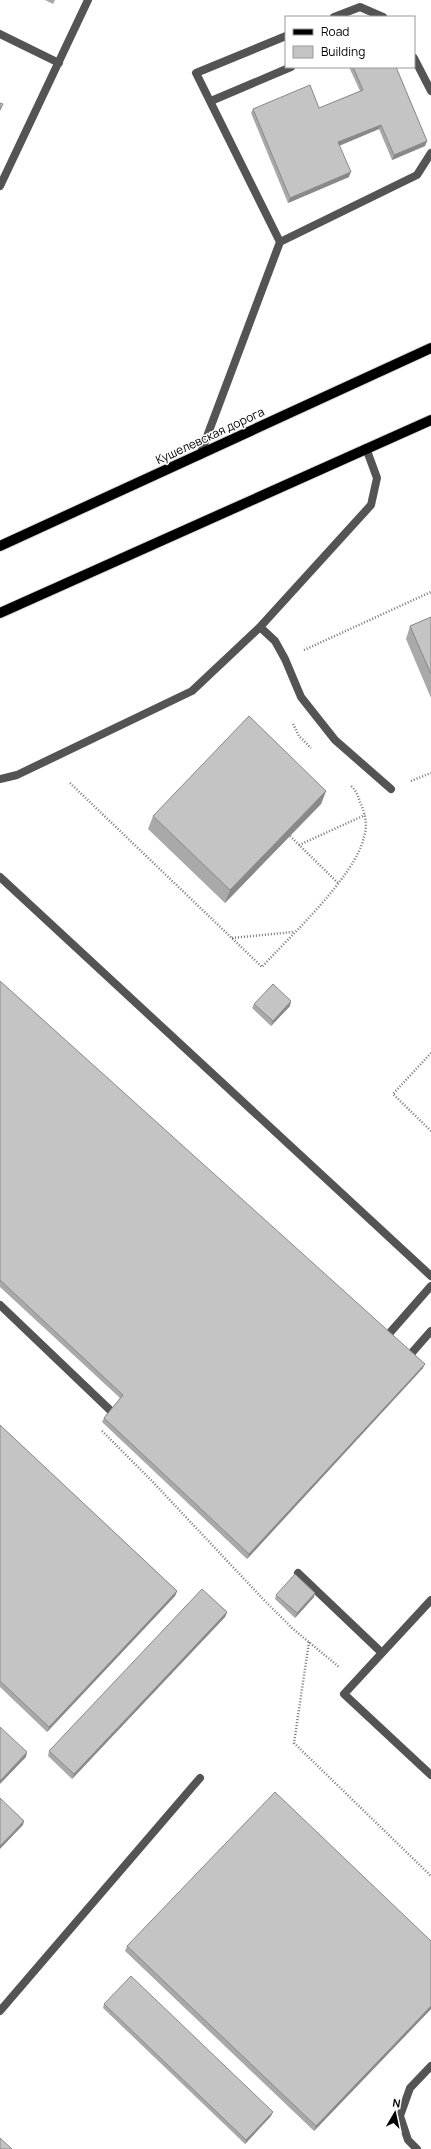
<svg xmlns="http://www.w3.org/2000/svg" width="431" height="2149" viewBox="0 0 431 2149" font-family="Manrope,sans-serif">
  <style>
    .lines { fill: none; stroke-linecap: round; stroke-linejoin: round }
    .primary-casing { stroke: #dbdbdb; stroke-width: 12 }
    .path { stroke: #767676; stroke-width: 2.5; stroke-dasharray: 1 2; stroke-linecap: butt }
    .service { stroke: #545454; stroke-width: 8 }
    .primary { stroke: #000; stroke-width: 10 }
    .wall { fill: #a9a9a9 }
    .shaded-wall { fill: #898989 }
    .building { fill: #c4c4c4; stroke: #898989 }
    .labels { text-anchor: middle; stroke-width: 3; stroke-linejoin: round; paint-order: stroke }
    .street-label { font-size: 12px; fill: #000; stroke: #fff }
  </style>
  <rect width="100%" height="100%" fill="#fff"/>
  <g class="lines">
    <g class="primary-casing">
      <path id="primary" d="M0 546 431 348
        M0 613 431 420"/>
    </g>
    <path class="path" d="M304 650 431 592
      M293 724 299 736 311 748
      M411 781 431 773
      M70 783 262 967C290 936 355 877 364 837 368 825 365 813 360 802 358 796 356 790 351 786
      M290 836 338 883
      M299 845 365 815
      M232 938 293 932
      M431 1053 393 1094 431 1131
      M102 1431 151 1480 263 1599 292 1628 339 1667
      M309 1642 294 1743 431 1876"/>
    <path class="service" d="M334 17 360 7 383 17
      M0 34 59 63
      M414 58 431 91
      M211 101 291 67
      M0 186 88 0
      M280 242 196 73 286 36
      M200 455 280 242 417 175 431 153
      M260 627 275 641 285 659 301 697 335 740 391 789
      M0 779 17 775 192 691 260 627 371 505 377 478 366 448
      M0 877 431 1276
      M0 1305 111 1411
      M387 1336 431 1286
      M409 1356 431 1331
      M298 1573 382 1653
      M431 1600 344 1694 431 1775
      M0 2011 200 1778
      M417 2149 408 2140 400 2116 410 2088 431 2066"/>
    <use href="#primary" class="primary"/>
  </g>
  <path class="wall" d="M45 0H55L53 4Z
    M349 67H396L427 141 425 146 392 160 379 129 339 146 349 177 288 203 251 113 253 109 319 108 360 91Z
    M431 617V698L406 639 410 626Z
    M326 791 321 804 225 903 148 829 153 816Z
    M0 981 423 1368 247 1559 102 1422 104 1418 120 1398 0 1287Z
    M254 1004 290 1006 271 1026 252 1008Z
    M0 1425 177 1591 175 1596 47 1732 0 1687Z
    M276 1595 314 1597 295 1618 275 1599Z
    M227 1612 225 1617 72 1779 48 1756 49 1751Z
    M431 1941V2009L314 2131 125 1951 127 1946Z
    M104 2004 271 2116 245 2144 103 2008Z"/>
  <path class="shaded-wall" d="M381 125 379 129 336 147 338 142Z
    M427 141 425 146 392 160 394 155Z
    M351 172 349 177 288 203 290 198Z
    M326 791 321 804 225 903 230 890Z
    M291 1001 290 1006 271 1026 273 1021Z
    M425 1364 423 1368 247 1559 249 1554Z
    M177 1591 175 1596 47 1732 49 1727Z
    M315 1593 314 1597 295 1618 297 1613Z
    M227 1612 225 1617 72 1779 74 1774Z
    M27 1752 26 1757 0 1784V1781Z
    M24 1821 23 1825 0 1849V1846Z
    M431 2006V2009L314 2131 316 2126Z
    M273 2112 271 2116 245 2144 246 2140Z"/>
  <path class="building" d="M353 67H396L427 141 394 155 381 125 338 142 351 172 290 198 253 109 310 85 319 108 363 90Z
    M0 103 3 104 0 110Z
    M431 617V674L410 626Z
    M249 716 326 791 230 890 153 816Z
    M0 981 425 1364 249 1554 104 1418 123 1395 0 1280Z
    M273 984 291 1001 273 1021 254 1004Z
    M0 1425 177 1591 49 1727 0 1681Z
    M295 1574 315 1593 297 1613 276 1595Z
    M202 1589 227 1612 74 1774 49 1751Z
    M0 1727 27 1752 0 1781Z
    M275 1792 431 1941V2006L316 2126 127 1946Z
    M0 1798 24 1821 0 1846Z
    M131 1976 273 2112 246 2140 104 2004Z
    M0 2138 12 2149H0Z"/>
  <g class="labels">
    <g class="street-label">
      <text transform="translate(210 436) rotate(-25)" y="4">Кушелевская дорога</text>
    </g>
  </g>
  <rect x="285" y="16" width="130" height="52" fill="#ffffff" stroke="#999999"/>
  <rect x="293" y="29" width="20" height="6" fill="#000000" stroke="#999999"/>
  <text x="321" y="36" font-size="12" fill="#000000">Road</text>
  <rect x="293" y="46" width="20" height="12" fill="#c4c4c4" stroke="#999999"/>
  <text x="321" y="56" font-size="12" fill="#000000">Building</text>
  <g transform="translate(395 2113) rotate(9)" stroke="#ffffff" stroke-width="3" paint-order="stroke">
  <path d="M0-3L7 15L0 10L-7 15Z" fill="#000000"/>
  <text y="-6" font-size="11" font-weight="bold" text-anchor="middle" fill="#000000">N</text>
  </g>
</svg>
